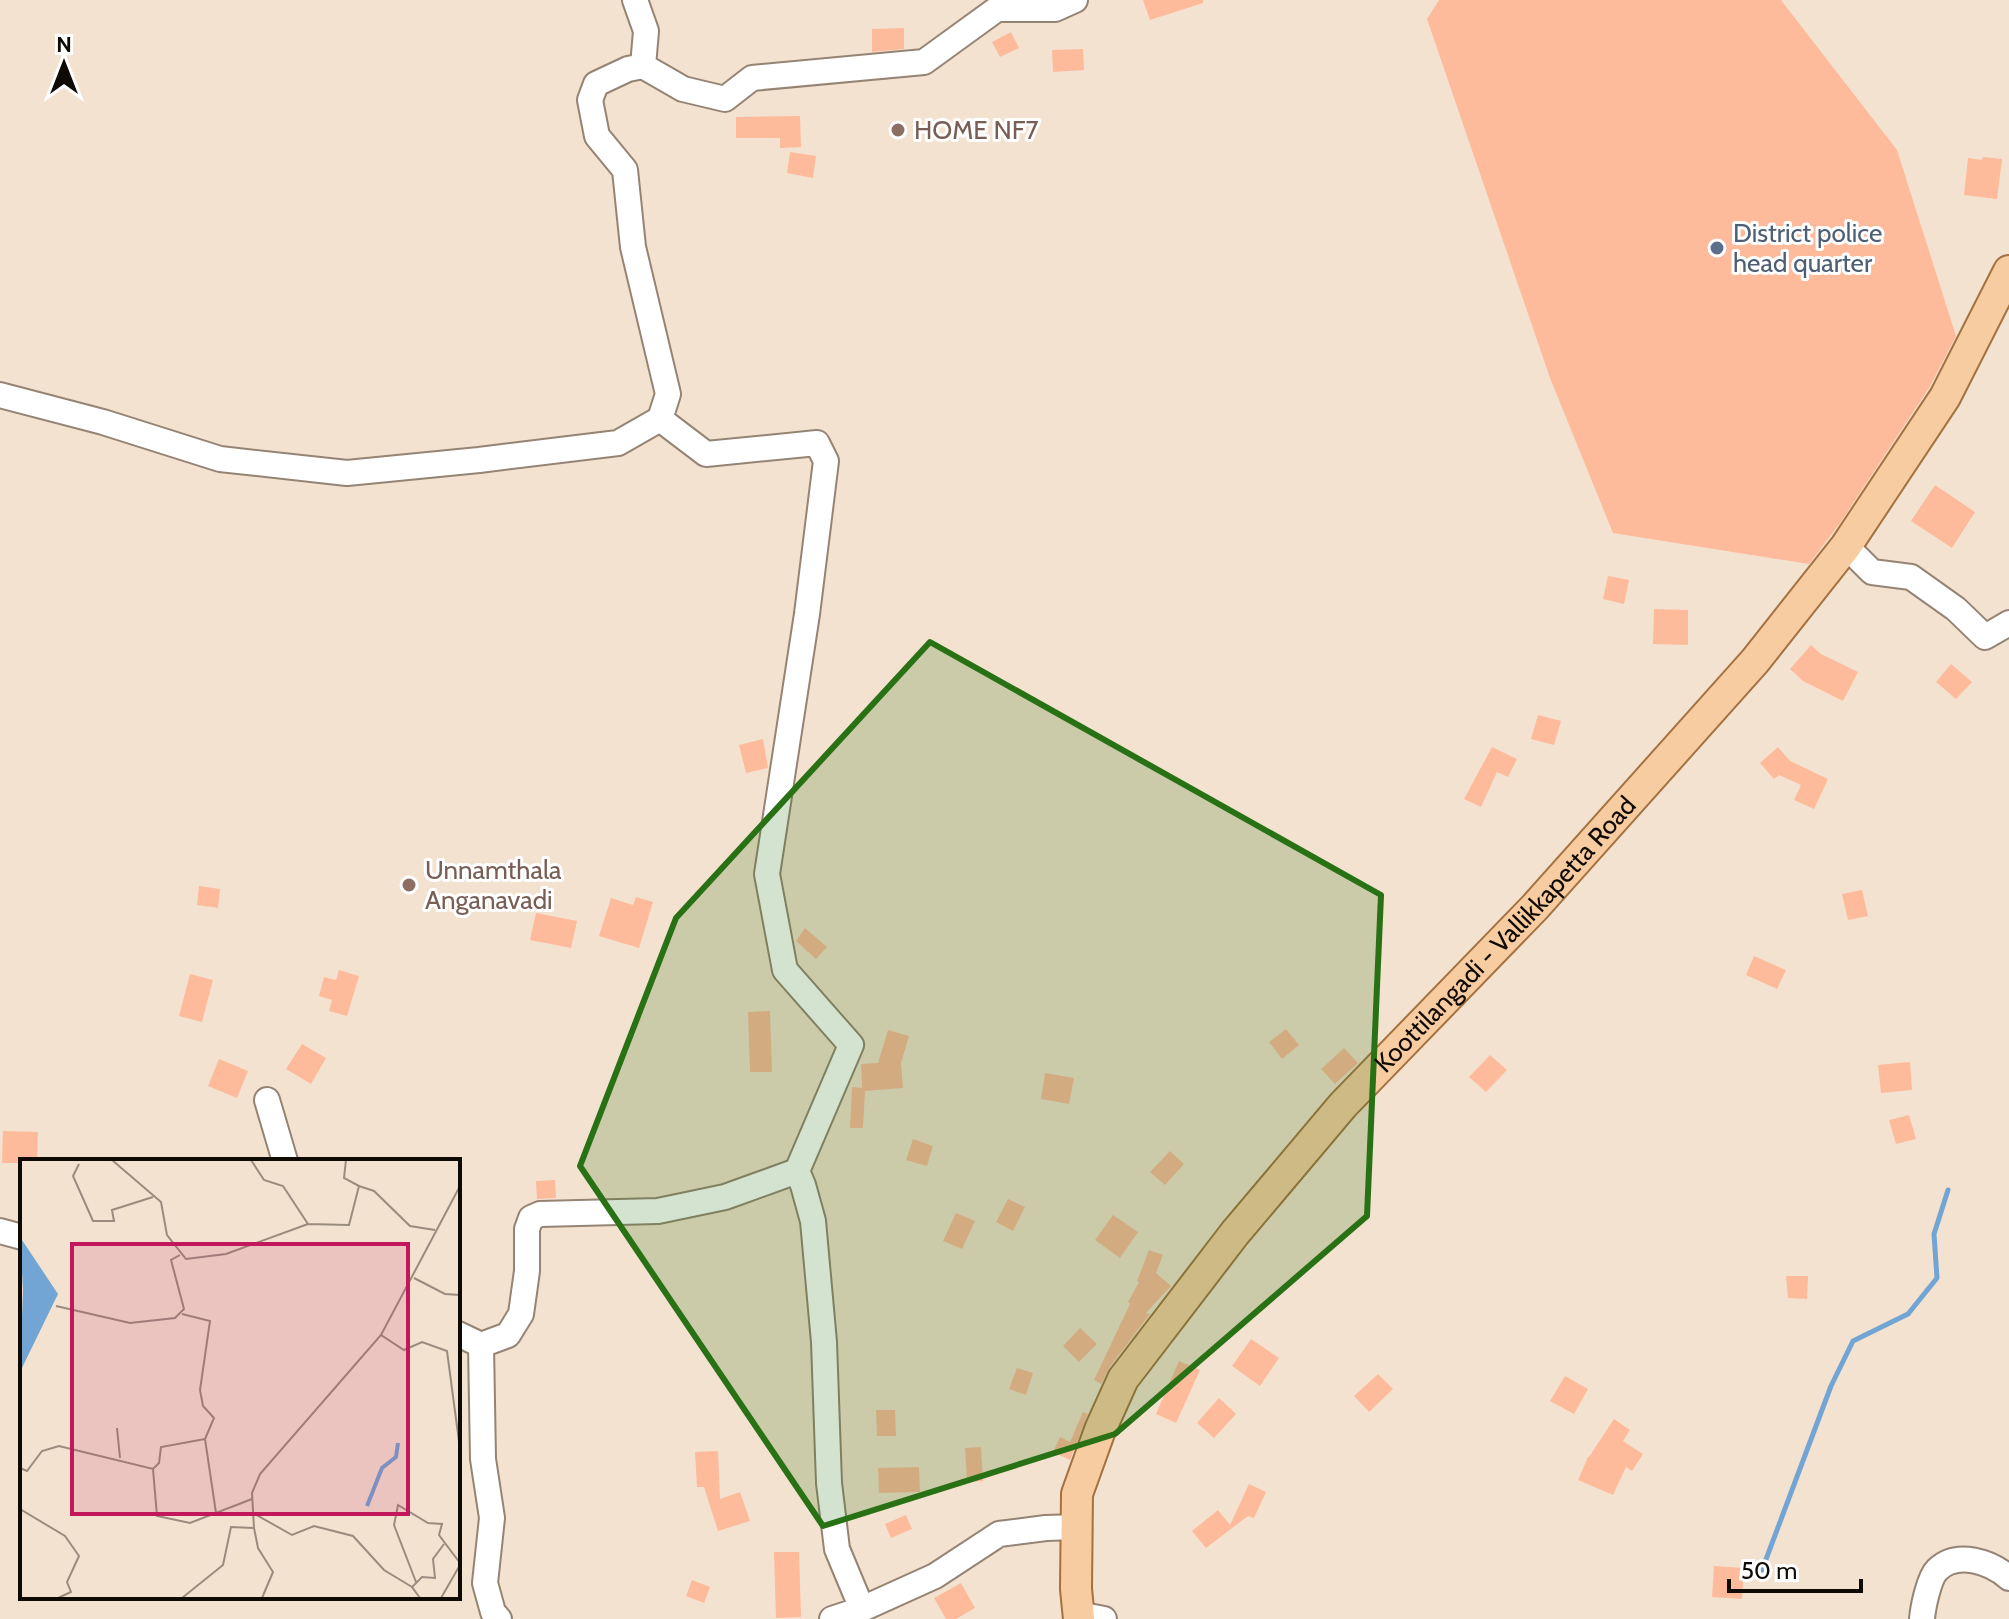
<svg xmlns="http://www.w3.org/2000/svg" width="2009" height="1619" viewBox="0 0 2009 1619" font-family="Cabin,sans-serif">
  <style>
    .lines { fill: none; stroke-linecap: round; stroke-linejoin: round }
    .stream { stroke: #73a5d4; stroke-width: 5 }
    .building { fill: #fdbb9c }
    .minor-casing { stroke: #958474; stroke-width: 28 }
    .major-casing { stroke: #a47241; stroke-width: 34 }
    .minor { stroke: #fff; stroke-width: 24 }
    .major { stroke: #f8cca1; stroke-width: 30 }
    .marked { fill: #287114; fill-opacity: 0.2; stroke: #287114; stroke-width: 6; stroke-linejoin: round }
    .education-dot { fill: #8d6e63; stroke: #fff; stroke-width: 3 }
    .service-dot { fill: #5c6f8a; stroke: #fff; stroke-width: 3 }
    .labels { text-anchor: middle; stroke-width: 6; stroke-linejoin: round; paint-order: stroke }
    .education-label { font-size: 26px; fill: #785e54; stroke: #fff; text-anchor: start }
    .service-label { font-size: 26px; fill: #4e5e75; stroke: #fff; text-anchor: start }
    .street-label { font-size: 26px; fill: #100a05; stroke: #fff }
    .inset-river { fill: none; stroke: #73a5d4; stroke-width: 4 }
    .inset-road { fill: none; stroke: #998c7f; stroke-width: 2 }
    .view { fill: #c2185b; fill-opacity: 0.15; stroke: #c2185b; stroke-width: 4 }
    .inset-edge { fill: none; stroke: #100a05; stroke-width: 4 }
  </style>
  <rect width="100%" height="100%" fill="#f4e2d0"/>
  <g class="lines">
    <path class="stream" d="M1762 1570 1831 1386 1853 1341 1908 1314 1937 1278 1934 1234 1948 1190"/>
  </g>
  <path class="building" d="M1143 0H1203V3L1150 20Z
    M1439 0H1781L1897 150 1956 336 1929 388 1840 523 1809 564 1613 533 1550 378 1427 19Z
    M904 28V49L872 52V29Z
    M1011 32 1019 48 1000 57 992 42Z
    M1083 49 1084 70 1053 72 1052 50Z
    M800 116 801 147 780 148V138H736V117Z
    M790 152 816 156 813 178 787 173Z
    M1983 157 2002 159 1997 199 1964 195 1968 158 1982 160Z
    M1935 485 1975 512 1952 548 1911 521Z
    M1608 576 1629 580 1624 604 1603 599Z
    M1654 609 1688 610V645L1653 644Z
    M1811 645 1821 654 1858 672 1843 701 1803 681 1790 669Z
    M1951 664 1972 682 1956 699 1936 682Z
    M1538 715 1561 721 1554 745 1531 739Z
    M763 739 768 768 746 773 739 745Z
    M1492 747 1517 759 1508 777 1497 772 1481 807 1464 799Z
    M1778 747 1790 761 1828 779 1814 809 1794 800 1801 785 1779 775 1774 779 1760 763Z
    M199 886 220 889 218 908 197 905Z
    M1862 890 1868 916 1848 920 1842 894Z
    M636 897 653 902 639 948 599 936 611 898 633 905Z
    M536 913 577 921 571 948 530 940Z
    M805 928 827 947 816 959 796 941Z
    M1754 956 1786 970 1777 989 1746 975Z
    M339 970 359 976 347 1016 329 1011 332 1000 319 996 324 977 336 980Z
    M190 974 213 980 202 1022 179 1016Z
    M770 1011 772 1072H750L748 1012Z
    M1286 1029 1299 1045 1282 1059 1269 1042Z
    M888 1030 909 1036 901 1063 903 1088 865 1091 863 1128H850L852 1087 862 1088 861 1064 878 1063Z
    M302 1044 326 1058 311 1084 286 1069Z
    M1344 1048 1358 1063 1335 1084 1321 1069Z
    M1490 1055 1507 1070 1486 1092 1469 1077Z
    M219 1059 248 1071 237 1098 208 1086Z
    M1910 1062 1912 1090 1881 1093 1878 1065Z
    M1045 1073 1074 1078 1069 1104 1041 1099Z
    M1909 1115 1916 1139 1896 1144 1889 1120Z
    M3 1131 38 1132 37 1161H22V1163H2Z
    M913 1139 933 1146 927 1166 906 1160Z
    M1170 1151 1184 1164 1165 1185 1150 1172Z
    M555 1180 556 1198 537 1199 536 1181Z
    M1008 1199 1025 1207 1013 1231 996 1222Z
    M956 1213 975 1221 962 1249 943 1241Z
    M1113 1215 1138 1232 1120 1258 1095 1240Z
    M1149 1250 1163 1255 1156 1273 1171 1286 1146 1313 1150 1314 1109 1368 1101 1384 1094 1380 1130 1304 1128 1302 1139 1282 1137 1281Z
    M1786 1276H1808L1807 1299 1788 1298Z
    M1080 1328 1097 1344 1079 1362 1063 1346Z
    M1251 1339 1279 1358 1260 1386 1232 1366Z
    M1179 1361 1200 1370 1176 1423 1156 1414Z
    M1017 1368 1033 1373 1026 1395 1009 1389Z
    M1378 1374 1393 1389 1369 1412 1354 1396Z
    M1565 1376 1588 1389 1574 1414 1550 1401Z
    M1219 1398 1236 1414 1214 1438 1197 1423Z
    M876 1410H895L896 1436H877Z
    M1083 1412 1088 1414 1070 1460 1053 1452 1060 1437 1070 1442Z
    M1614 1419 1630 1430 1623 1441 1643 1454 1632 1471 1626 1467 1613 1495 1578 1480 1588 1457H1589Z
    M981 1447 983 1481 967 1482 965 1448Z
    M718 1451 720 1499 740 1492 750 1521 718 1531 704 1487H697L695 1452Z
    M919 1467 920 1492 879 1493 878 1468Z
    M1249 1484 1266 1492 1254 1518 1248 1516 1206 1548 1192 1531 1218 1510 1230 1525Z
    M906 1515 912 1529 891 1538 885 1524Z
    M774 1552H799L801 1617 776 1618Z
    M1714 1566 1744 1568 1742 1599 1712 1597Z
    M692 1580 710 1587 704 1603 686 1596Z
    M961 1583 975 1608 956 1619H946L934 1598Z"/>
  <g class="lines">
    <g class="minor-casing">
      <path id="minor" d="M635 0 646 31 643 66 683 89 725 99 752 78 924 62 997 9H1055L1075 0
        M0 395 103 422 220 459 347 473 479 460 618 443 660 419 668 394 633 247 625 170 597 136 590 100 596 84 628 69 643 66
        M660 419 706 454 817 443 826 461 807 614 767 874 785 970 851 1045 797 1171 803 1185 813 1221 824 1342 829 1483 837 1549 862 1609
        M1846 546 1872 572 1911 577 1956 609 1985 637 2009 623
        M267 1100 285 1161
        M0 1231 22 1237
        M458 1334 481 1345 508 1335 521 1314 527 1271V1229L531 1218 540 1214 658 1211 725 1197 797 1171
        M481 1345 483 1459 492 1518 485 1583 493 1612 499 1619
        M1078 1614 1104 1619
        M832 1619 862 1609 935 1576 999 1534 1046 1528 1077 1527
        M1922 1619C1923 1607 1929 1578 1937 1570 1957 1550 1991 1562 2009 1578"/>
    </g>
    <g class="major-casing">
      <g id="major">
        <path id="s1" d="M1079 1619 1076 1589 1077 1494 1100 1430 1123 1379 1235 1233 1343 1105 1535 907 1755 661 1846 546 1945 397 2009 271"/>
      </g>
    </g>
    <use href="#minor" class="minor"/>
    <use href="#major" class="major"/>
  </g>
  <path class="marked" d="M930 642 1381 895 1367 1216 1115 1434 823 1526 580 1166 676 918Z"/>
  <g class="education-dot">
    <circle cx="898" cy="130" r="8"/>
    <circle cx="409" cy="885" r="8"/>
  </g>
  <circle class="service-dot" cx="1717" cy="248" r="8"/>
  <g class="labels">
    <g class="education-label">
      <text x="914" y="139">HOME NF7</text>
      <text x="425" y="879">Unnamthala<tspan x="425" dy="30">Anganavadi</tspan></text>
    </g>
    <g class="service-label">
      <text x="1733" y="242">District police<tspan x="1733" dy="30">head quarter</tspan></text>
    </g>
    <g class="street-label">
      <text dy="9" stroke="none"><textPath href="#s1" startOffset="836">Koottilangadi - Vallikkapetta Road</textPath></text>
    </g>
  </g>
  <g transform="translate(20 1159)">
    <rect width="440" height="440" fill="#f4e2d0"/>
    <path d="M0 78 38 135 0 213 3 131Z" fill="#73a5d4"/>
    <path class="inset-river" d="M347 347 362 309 376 298 378 284"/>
    <path class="inset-road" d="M92 1 141 43 147 76 166 100 206 95 288 65M231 1 244 21 263 27 288 65 329 66 339 27 354 32 390 67 415 71M326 1 324 19 339 27M59 5 53 17 73 62H94L92 51 133 38M394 119 425 135 440 136M36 147 110 164 155 159 164 150 151 101 160 96M162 155 190 162 180 231 183 247 194 259 185 280 196 354M361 176 384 191 402 183 427 192 440 290M97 269 100 299M0 309 7 312 22 292 39 287 133 310 139 304 141 288 185 280M133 310 137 357 170 364 232 340M0 350 45 377 59 397 47 423 51 433 38 439M233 354 272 376 294 367 333 377 364 411 392 428M396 423 374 366 378 346 408 364 422 365 419 376 440 404M162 439 203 406 211 368 234 369M242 439 253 413 238 389 234 369 232 334 240 315 361 176 440 27M400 439 392 428 402 418 415 419 413 400 424 385M421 439 440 406"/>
    <path class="view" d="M52 85H388V355H52Z"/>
    <rect width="440" height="440" class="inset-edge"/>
  </g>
  <g transform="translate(64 64)" stroke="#ffffff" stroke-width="6" paint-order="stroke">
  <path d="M0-6L14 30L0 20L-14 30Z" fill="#100a05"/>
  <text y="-12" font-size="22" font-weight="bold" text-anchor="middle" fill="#100a05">N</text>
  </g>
  <path d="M1729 1579v12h132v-12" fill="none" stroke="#100a05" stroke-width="4"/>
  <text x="1741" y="1579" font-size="24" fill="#100a05" stroke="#ffffff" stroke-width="6" paint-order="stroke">50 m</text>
</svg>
